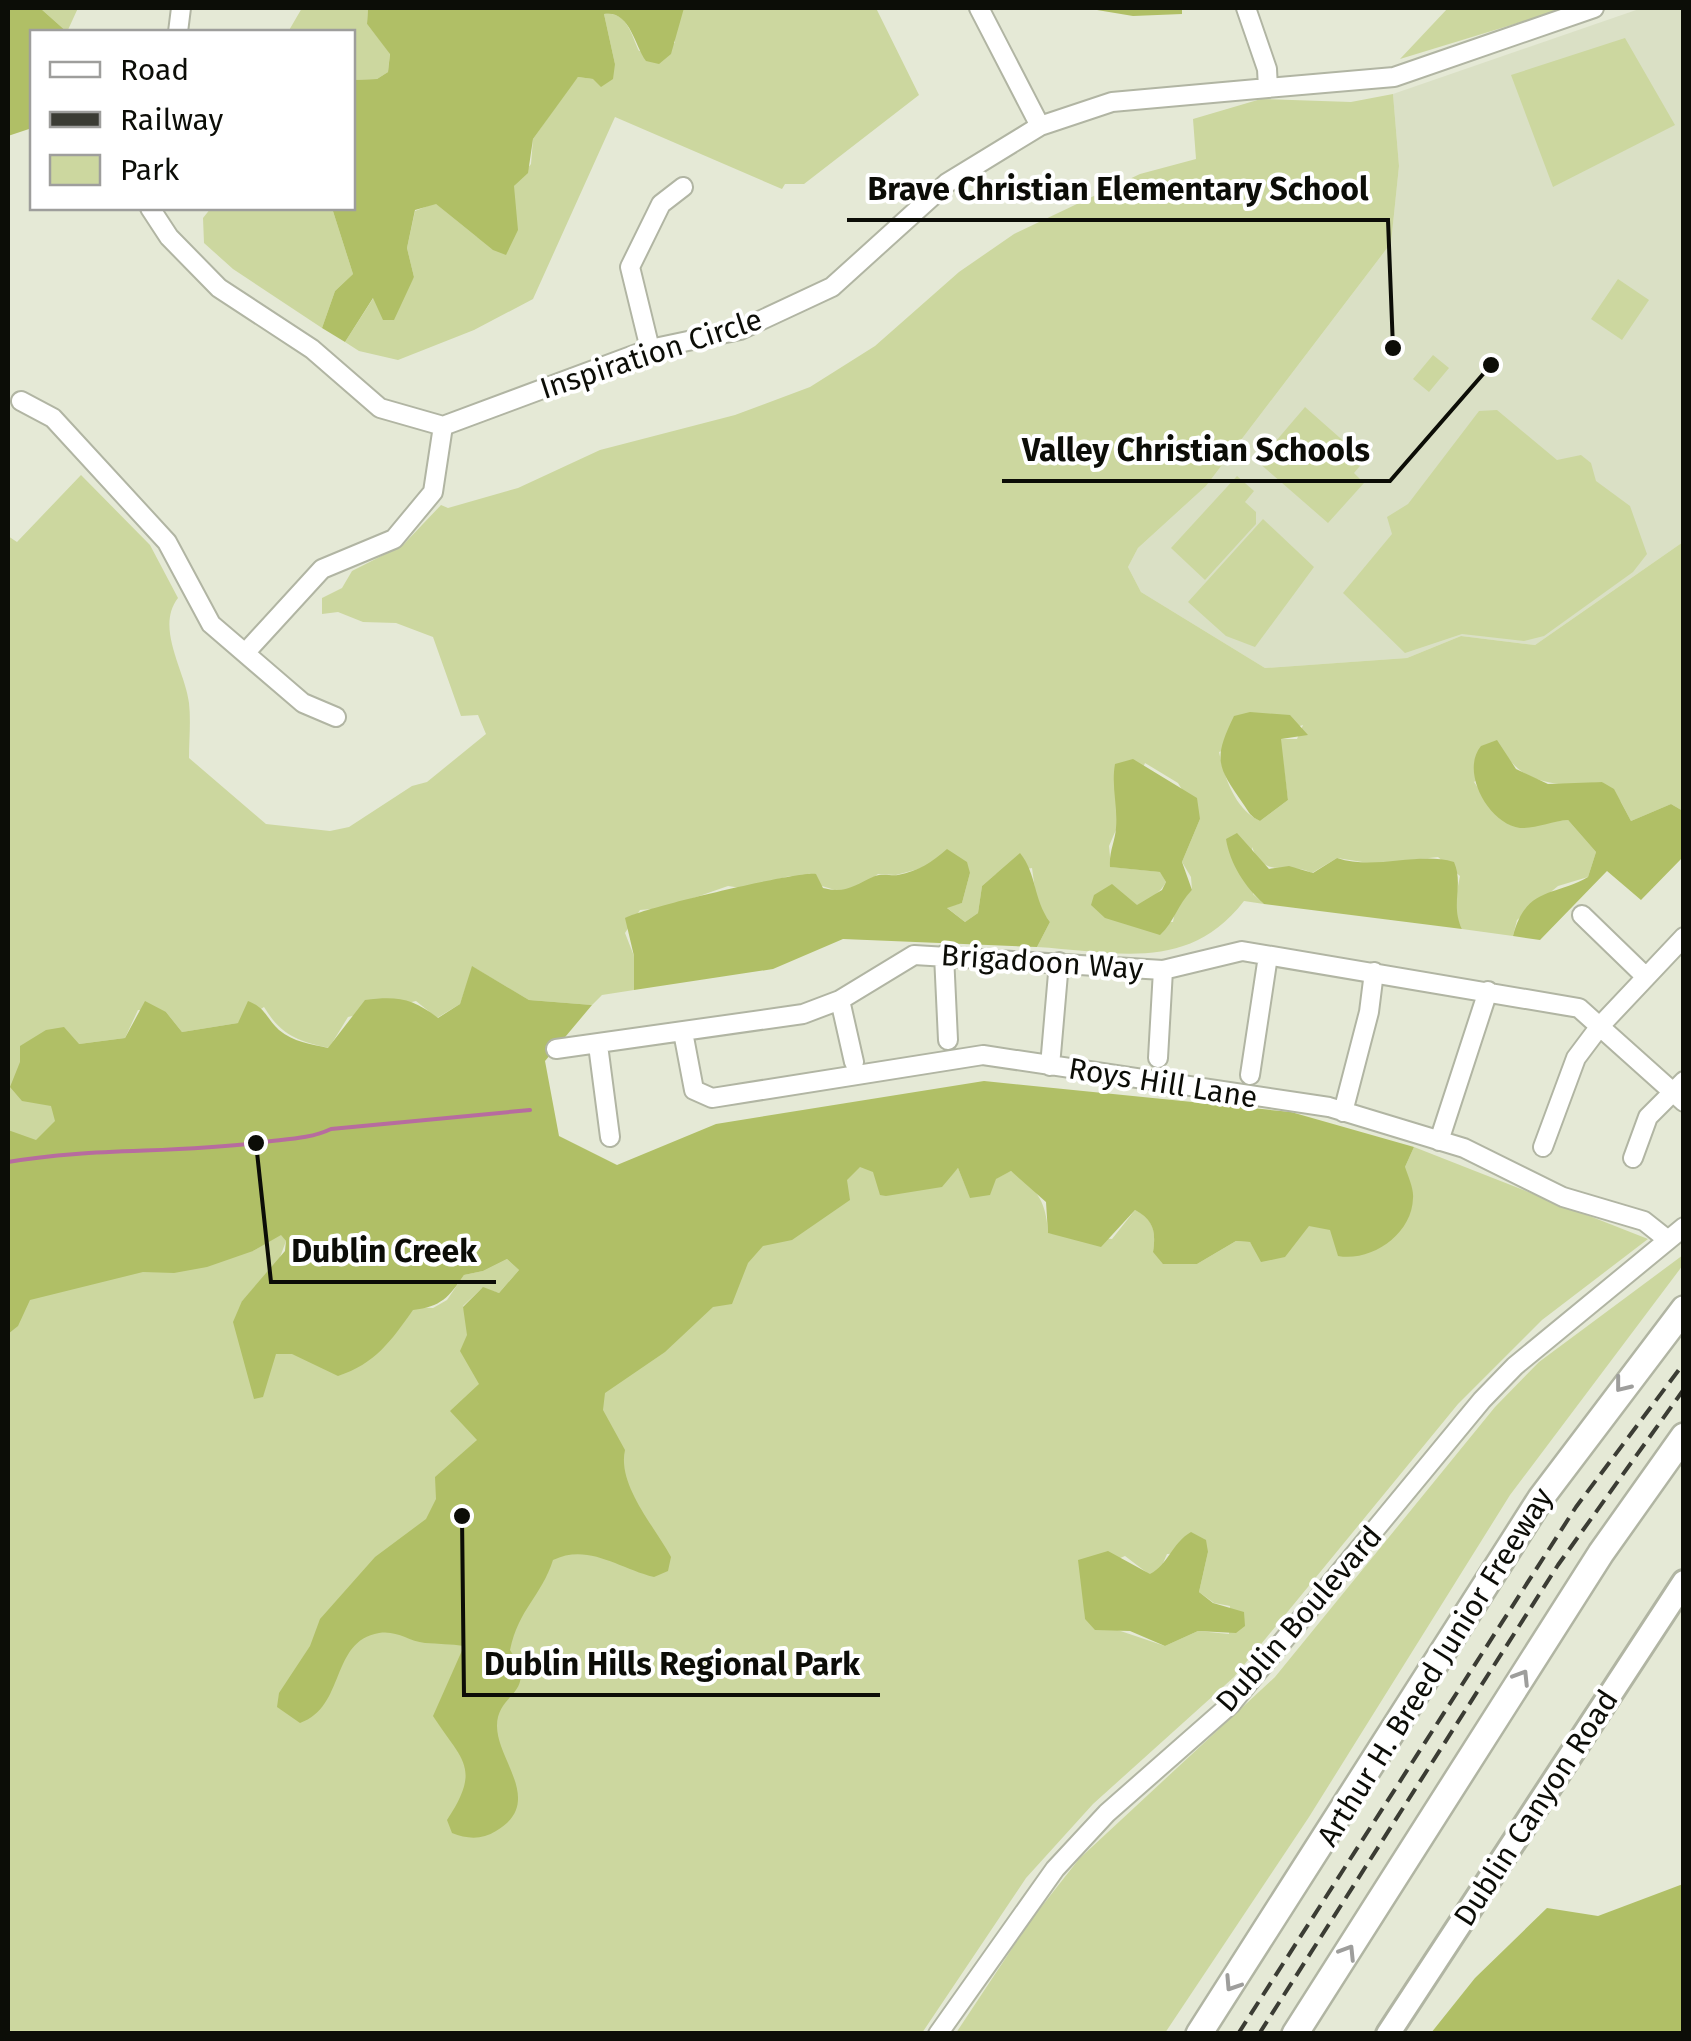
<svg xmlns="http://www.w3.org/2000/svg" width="1691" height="2041" viewBox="0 0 1691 2041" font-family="'Fira Sans',sans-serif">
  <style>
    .built { fill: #dae0c5 }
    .green { fill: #ccd79f; fill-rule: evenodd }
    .forest { fill: #b0bf66 }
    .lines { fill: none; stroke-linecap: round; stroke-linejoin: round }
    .stream { stroke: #b76c9f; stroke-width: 4 }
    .minor-casing { stroke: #b1b5a3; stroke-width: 22 }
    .major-casing { stroke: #b1b5a3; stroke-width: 28 }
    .highway-casing { stroke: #b1b5a3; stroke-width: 30 }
    .minor { stroke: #fff; stroke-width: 18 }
    .major { stroke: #fff; stroke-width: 22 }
    .highway { stroke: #fff; stroke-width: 25 }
    .rail { stroke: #3b3c34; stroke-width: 4; stroke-dasharray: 15 8; stroke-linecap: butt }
    .oneway { stroke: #9e9e9c }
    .labels { text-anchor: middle; stroke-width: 8; stroke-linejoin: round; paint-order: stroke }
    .street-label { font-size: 30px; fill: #0c0d07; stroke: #fff }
    .leader { fill: none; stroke: #0c0d07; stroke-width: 4 }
    .callout-dot { fill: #0c0d07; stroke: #fff; stroke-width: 4 }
    .callout-label { font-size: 32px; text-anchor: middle; font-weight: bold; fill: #0c0d07; stroke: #fff; stroke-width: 8; stroke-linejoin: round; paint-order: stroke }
  </style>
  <rect width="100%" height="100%" fill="#e5e9d6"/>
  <path class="built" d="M1642 8H1683V542L1535 645 1461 636 1407 658 1265 668 1141 592 1128 567 1138 548 1206 486 1391 243 1399 166 1393 94Z"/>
  <path class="green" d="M40 8H78L67 32Z
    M302 8H368L367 24 390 53 388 72 377 79 353 80 352 32H288Z
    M684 8H876L919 95 804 184H785L782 189 615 117 533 299 474 330 398 360 359 351 345 342 374 297 403 295 414 277 407 248 415 211 435 203 477 237 514 205V186L531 164 533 139 571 85 578 77 593 79 615 64 604 14C627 11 631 34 639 51L675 43 674 32Z
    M1448 8H1567L1400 59Z
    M1625 38 1675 125 1553 187 1511 75Z
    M1393 94 1399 166 1391 243 1206 486 1138 548 1128 567 1141 592 1265 668 1407 658 1461 636 1535 645 1683 542V811L1671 804 1631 821 1621 802 1602 782C1569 786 1530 788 1508 758L1474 782C1513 838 1507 824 1568 820L1596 852 1588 877 1558 886 1517 920 1513 936 1462 929 1453 911 1460 876 1438 857 1375 864 1337 858 1312 873C1287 860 1265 881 1252 847L1253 894 1264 904 1244 901C1188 973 1117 952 1037 947L1050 922 1037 904 1032 868 996 874 982 886 978 913 965 922 946 907 962 903 970 873 926 867 896 875 878 874 861 886 838 891 790 876 742 888 728 886 665 908 640 910 625 933 634 956V990L602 995 592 1005 529 1000 473 967 460 1004 437 1018 416 1001 348 1017 329 1048C297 1041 281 1035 264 1007L238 1023 182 1032 166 1012 138 1010 125 1038 79 1044 253 1251 281 1234 286 1241 279 1260 242 1301 433 1308 447 1300 464 1275 483 1271 507 1259 519 1270 499 1293 482 1288 463 1306 467 1321 894 1115 952 1174 958 1168 968 1192 1011 1171C1037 1189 1046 1200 1048 1233L1112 1239 1135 1210C1154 1219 1156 1232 1153 1252L1197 1264 1236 1241 1250 1242 1254 1248 1405 1167 1414 1147 1648 1239 1542 1320 1458 1404 1234 1677 1093 1804 1026 1878 922 2033H8V536L17 542 81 475 150 545 178 598C155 628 185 670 189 703 191 721 189 740 189 758L266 824 330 831 349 827 412 786 427 782 486 734 478 715 461 716 433 637 396 623 363 622 338 612 322 614V598L342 588 352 571 403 545 441 505 448 508 518 488 600 450 735 415 810 387 875 346 959 272 1014 234 1140 174 1196 159 1193 119 1261 99 1351 102ZM1303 725 1297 739H1280L1288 800 1260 821C1235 809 1225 779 1219 752ZM1145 763 1178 783 1200 819 1182 862 1191 877 1192 890 1176 906 1173 922 1105 918C1125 910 1156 902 1166 882L1161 872 1111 867 1109 846ZM1208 1552 1199 1592 1214 1603 1230 1606 1229 1634 1198 1631 1165 1646 1085 1619 1082 1574 1125 1556 1150 1575 1161 1568 1167 1554Z
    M211 208H332L353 274 335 291 322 328 233 269 204 243 203 218Z
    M1618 279 1649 300 1622 340 1591 319Z
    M1433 355 1449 368 1429 392 1413 379Z
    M1305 407 1365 460 1354 473 1364 483 1328 523 1258 462Z
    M1497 410 1557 460 1581 455 1591 463 1596 481 1630 506 1647 554 1633 572 1544 636 1524 641 1462 634 1405 653 1343 593 1392 534 1387 517 1408 504 1479 411Z
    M1237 476 1254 491 1245 502 1256 512V524L1205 580 1171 548Z
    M1263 519 1314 567 1255 647 1226 636 1188 602Z
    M1683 1255V1265L1510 1495 1309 1817 1165 2033H956L1031 1920 1079 1859 1275 1677 1495 1407 1539 1362Z"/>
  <path class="forest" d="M8 8H40L67 32H32V128L8 136Z
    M368 8H684L671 54 659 64 646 61C634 44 630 10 604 14L615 64 613 79 601 87 593 79 578 77 533 139 528 173 514 186 518 230 506 255 493 250 436 204 415 210 407 248 414 277 394 320H383L373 298 345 342 322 328 335 291 353 274 332 208H352L353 80 377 79 388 72 390 54 367 24Z
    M1085 8H1182V14L1133 16Z
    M1250 712 1290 715 1308 735 1281 739 1288 800 1260 821C1250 816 1250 814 1244 805 1218 767 1212 761 1234 716Z
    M1497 740 1516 769 1548 784 1602 782 1614 789 1631 821 1671 804 1683 811V857L1641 900 1607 871 1540 940 1513 936C1526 886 1554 897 1588 877L1596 852 1568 820C1553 821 1534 829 1520 828 1488 824 1460 771 1481 746Z
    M1133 759 1197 798 1200 819 1182 862 1192 890C1177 905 1175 921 1160 935L1105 918 1091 905 1094 895 1112 884 1137 905 1162 890 1166 882 1160 872 1110 867C1109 851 1115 842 1116 828 1118 806 1111 786 1115 764Z
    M1237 833 1269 869 1289 866 1313 873 1337 858C1376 871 1417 851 1454 862 1464 885 1450 905 1462 929L1264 904C1245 887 1230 864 1226 839Z
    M947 849 967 862 970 873 962 903 947 908 965 922 978 913 982 886 1020 853C1037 874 1033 899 1050 922L1037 947 843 939 773 969 634 990V956L625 918C642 908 802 870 816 874L823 888C846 894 855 885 875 876 882 873 891 876 898 875 919 871 932 862 947 849Z
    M472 966 529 1000 592 1005 545 1061 559 1136 617 1165 716 1124 984 1081 1291 1112 1414 1147 1405 1167C1408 1176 1414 1189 1413 1198 1412 1235 1371 1262 1338 1256L1330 1230 1309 1226 1285 1257 1261 1262 1250 1242 1236 1241 1197 1264H1163L1153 1252C1156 1232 1154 1220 1135 1210L1101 1247 1048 1233 1046 1202 1011 1171 996 1179 990 1195 970 1198 958 1168 942 1187 886 1196 880 1195 873 1172 860 1167 847 1180 850 1200 792 1240 763 1246 748 1263 732 1304 713 1307 665 1352 605 1393 603 1410 625 1450C617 1485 655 1527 671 1557L668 1571 654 1577C618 1568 588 1543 553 1560 541 1597 519 1608 510 1650 540 1695 497 1691 497 1726 497 1761 545 1802 496 1831 482 1840 467 1839 452 1833L447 1820C482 1767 462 1761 433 1716L464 1646C451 1644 438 1644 425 1643 408 1641 397 1630 379 1633 330 1641 346 1707 300 1723L277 1707 279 1693 310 1646 320 1619 375 1557 426 1519 436 1499 435 1477 477 1440 450 1411 479 1384 460 1351 467 1335 463 1307 483 1287 499 1293 519 1270 507 1259 483 1271 464 1275C449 1297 441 1307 413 1310 391 1341 375 1364 338 1376L292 1354H276L263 1397 254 1399 233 1322 242 1301 285 1251 286 1241 281 1235 253 1251 207 1267 174 1273 143 1272 30 1300 18 1326 8 1334V1130L36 1140 55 1121 51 1106 22 1101 10 1087 20 1062V1046L46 1030 64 1027 79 1044 125 1038 145 1001 166 1012 182 1032 238 1023 248 1001C266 1008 266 1018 279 1030 293 1042 311 1044 328 1048L365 1000C397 996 412 998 438 1018L460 1004Z
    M1191 1532 1206 1540 1208 1552 1199 1592 1213 1603 1244 1612 1245 1626 1236 1633 1198 1631 1165 1646 1130 1631 1095 1630 1085 1619 1078 1560 1108 1551 1150 1574C1168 1565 1172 1543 1191 1532Z
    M1683 1884V2033H1431L1475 1978 1547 1908 1598 1916Z"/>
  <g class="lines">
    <path class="stream" d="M8 1162C92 1147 178 1154 263 1142 286 1139 310 1139 331 1129L530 1110"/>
    <g class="minor-casing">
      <path id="minor" d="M979 8 1040 126
        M178 32 181 8
        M1268 88 1394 77 1594 8
        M150 208 169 237 219 288 312 349 380 408 443 426 650 349 740 330 832 287 947 183 1040 126 1112 102 1268 88 1267 69 1246 8
        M650 349 630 267 661 204 683 187
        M21 401 53 418 167 542 211 624 303 703 336 717
        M246 652 322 569 394 539 433 492 443 426
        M1582 915 1646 977
        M944 955 948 1040
        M840 1000 854 1062
        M683 1032 694 1090 712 1098 983 1055 1329 1107 1464 1148 1563 1197 1644 1221 1668 1240
        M598 1045 610 1137
        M556 1049 803 1014 840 1000 914 955 1163 970 1242 951 1579 1008 1684 1102
        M1158 1058 1163 970
        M1050 1066 1059 962
        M1250 1075 1268 956
        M1343 1112 1369 1012 1374 972
        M1439 1141 1488 991
        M1543 1147 1576 1058 1600 1026 1684 937
        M1633 1158 1648 1117 1684 1081
        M938 2034 1055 1869 1107 1813 1231 1704 1482 1400 1515 1366 1684 1227"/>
    </g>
    <g class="major-casing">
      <path id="major" d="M1388 2034 1684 1582"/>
    </g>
    <g class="highway-casing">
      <path id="highway" d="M1199 2034 1541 1498 1684 1309
        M1295 2034 1601 1553 1684 1436"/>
    </g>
    <use href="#minor" class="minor"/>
    <use href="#major" class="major"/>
    <use href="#highway" class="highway"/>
    <path class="rail" d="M1238 2034 1576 1507 1684 1363
      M1259 2034 1558 1565 1684 1389"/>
  </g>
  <defs><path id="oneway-chevron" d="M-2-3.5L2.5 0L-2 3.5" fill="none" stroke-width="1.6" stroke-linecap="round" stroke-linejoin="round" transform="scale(2.5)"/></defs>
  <g class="oneway">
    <use href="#oneway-chevron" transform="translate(1622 1385) rotate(128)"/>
    <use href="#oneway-chevron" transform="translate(1522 1677) rotate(-58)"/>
    <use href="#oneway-chevron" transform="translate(1348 1952) rotate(-58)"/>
    <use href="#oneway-chevron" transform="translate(1232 1984) rotate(123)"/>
  </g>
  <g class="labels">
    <g class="street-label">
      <text transform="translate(651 354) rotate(-18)" y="10">Inspiration Circle</text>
      <text transform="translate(1042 962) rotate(4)" y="10">Brigadoon Way</text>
      <text transform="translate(1163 1083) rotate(9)" y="10">Roys Hill Lane</text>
      <text transform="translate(1299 1619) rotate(-49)" y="10">Dublin Boulevard</text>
      <text transform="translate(1435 1667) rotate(-58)" y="10">Arthur H. Breed Junior Freeway</text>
      <text transform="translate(1536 1808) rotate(-57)" y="10">Dublin Canyon Road</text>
    </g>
  </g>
  <path class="leader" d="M1393 348L1388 220H847M1491 365L1390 481H1002M256 1143L271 1282H496M462 1516L464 1695H880"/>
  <g class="callout-dot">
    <circle cx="1393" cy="348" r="10"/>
    <circle cx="1491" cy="365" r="10"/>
    <circle cx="256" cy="1143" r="10"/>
    <circle cx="462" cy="1516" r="10"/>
  </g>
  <g class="callout-label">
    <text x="1118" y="200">Brave Christian Elementary School</text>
    <text x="1196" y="461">Valley Christian Schools</text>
    <text x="384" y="1262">Dublin Creek</text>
    <text x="672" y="1675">Dublin Hills Regional Park</text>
  </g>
  <rect width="1691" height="2041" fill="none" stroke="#0c0d07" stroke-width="20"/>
  <rect x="30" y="30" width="325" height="180" fill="#ffffff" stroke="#9e9e9c" stroke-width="2.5"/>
  <rect x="50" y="62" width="50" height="15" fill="#ffffff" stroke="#9e9e9c" stroke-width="2.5"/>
  <text x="120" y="80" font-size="30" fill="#0c0d07">Road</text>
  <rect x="50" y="112" width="50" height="15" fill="#3b3c34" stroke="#9e9e9c" stroke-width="2.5"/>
  <text x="120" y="130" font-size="30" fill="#0c0d07">Railway</text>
  <rect x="50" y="155" width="50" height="30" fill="#ccd79f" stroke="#9e9e9c" stroke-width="2.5"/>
  <text x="120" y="180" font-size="30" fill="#0c0d07">Park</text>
</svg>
